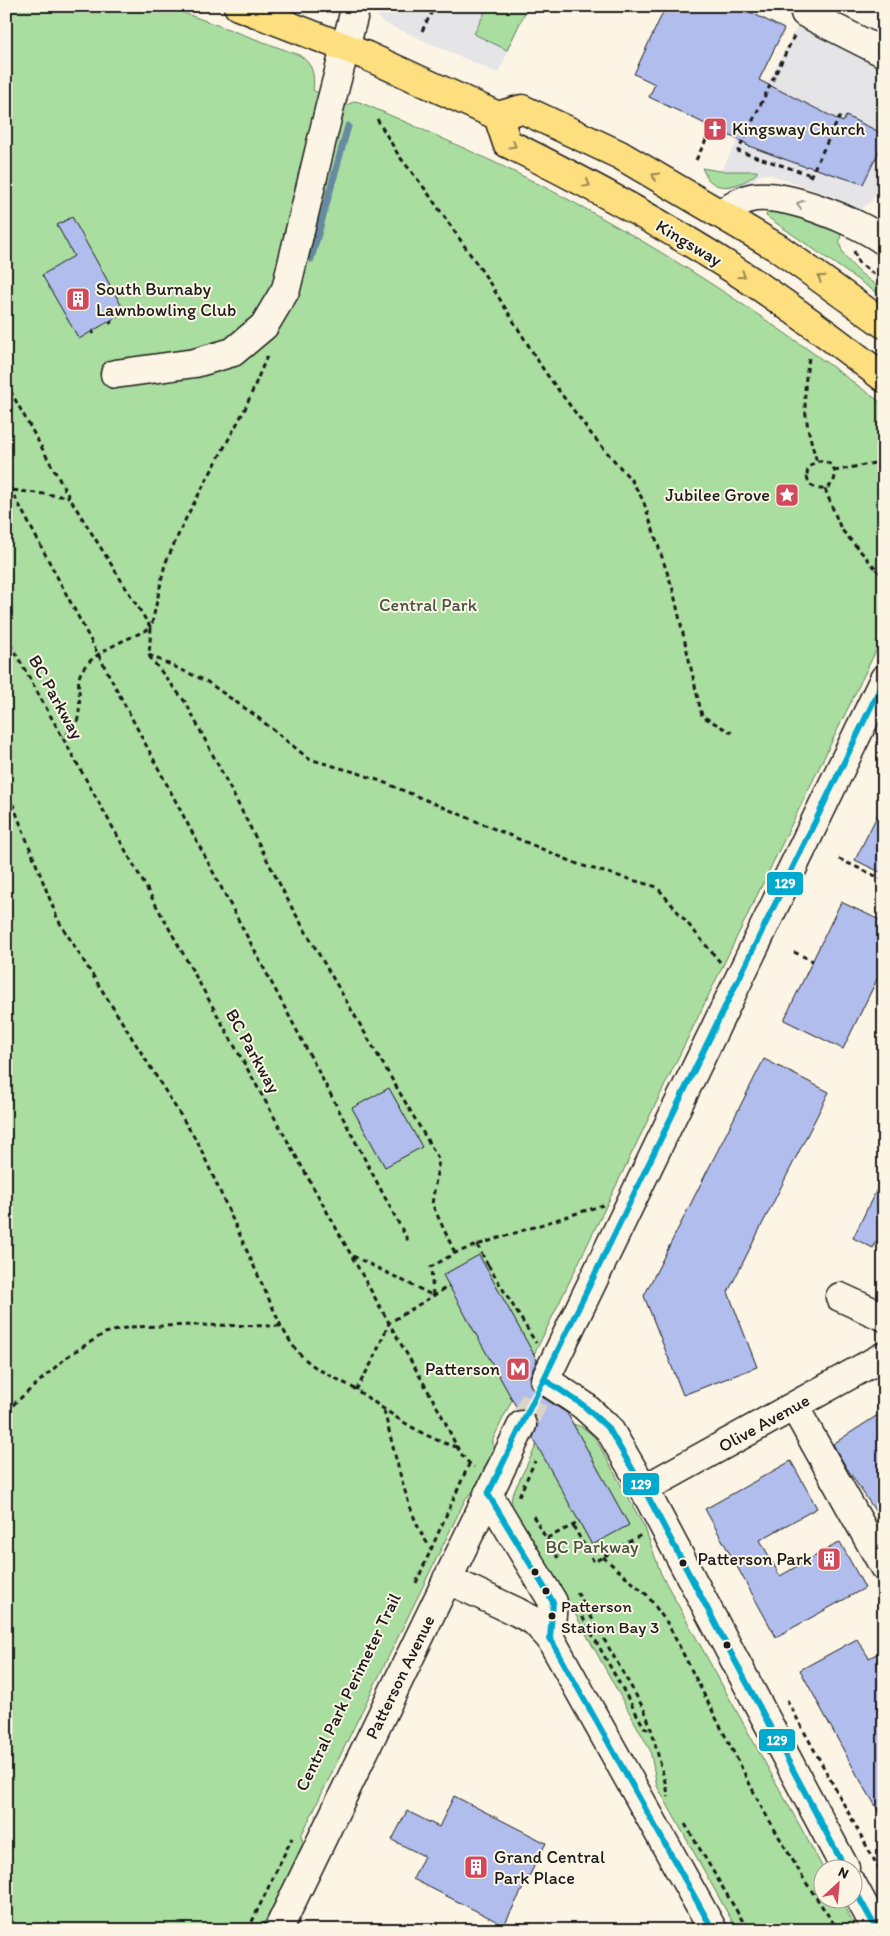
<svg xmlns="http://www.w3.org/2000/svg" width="890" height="1936" viewBox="0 0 890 1936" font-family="Itim,sans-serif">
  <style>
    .built { fill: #e5e4e7 }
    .green { fill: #a9dea0; stroke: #627d5e }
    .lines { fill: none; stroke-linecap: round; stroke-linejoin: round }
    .stream { stroke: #678aa1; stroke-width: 7 }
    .building { fill: #b0bded; stroke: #1c1c1c }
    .minor-tunnel { stroke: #dad4c7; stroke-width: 28; stroke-dasharray: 28 14; stroke-linecap: butt }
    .minor-casing { stroke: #1c1c1c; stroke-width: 31 }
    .major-casing { stroke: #1c1c1c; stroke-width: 31 }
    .path { stroke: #1c1c1c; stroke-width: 3; stroke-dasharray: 5 4; stroke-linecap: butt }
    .minor { stroke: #fcf5e5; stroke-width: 28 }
    .major { stroke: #fddf80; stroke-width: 28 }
    .bus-1-casing { stroke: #fcf5e5; stroke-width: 10 }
    .bus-1 { stroke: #00a9ce; stroke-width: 6 }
    .oneway { stroke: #988753 }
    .oneway2 { stroke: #97938b }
    .bus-dot { fill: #1c1c1c; stroke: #fcf5e5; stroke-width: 2 }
    .labels { text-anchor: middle; stroke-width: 4; stroke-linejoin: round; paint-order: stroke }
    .bus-label { font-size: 17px; fill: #1c1c1c; stroke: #fcf5e5; text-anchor: start }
    .poi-label { font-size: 18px; fill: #1c1c1c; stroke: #fcf5e5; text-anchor: start }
    .street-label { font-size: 18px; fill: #1c1c1c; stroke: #fcf5e5 }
    .park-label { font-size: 18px; fill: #465644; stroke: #fcf5e5 }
    .line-badge { stroke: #fcf5e5; stroke-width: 2 }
    .badge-label { font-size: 14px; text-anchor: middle; font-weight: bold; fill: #fff }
  </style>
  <rect width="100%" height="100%" fill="#fcf5e5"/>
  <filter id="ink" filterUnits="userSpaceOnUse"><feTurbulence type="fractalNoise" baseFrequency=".02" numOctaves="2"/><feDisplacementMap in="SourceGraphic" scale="10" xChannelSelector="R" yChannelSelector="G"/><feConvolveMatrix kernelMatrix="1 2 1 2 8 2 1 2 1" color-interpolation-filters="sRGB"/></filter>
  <g filter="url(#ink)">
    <path class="built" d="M374 6H529L498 73 384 23 377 16Z
      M808 6 884 39V176L872 201 861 209 856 211 844 206 838 199 769 174 760 175 751 182 736 187 728 188 714 185Z"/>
    <path class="green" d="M6 6H165L299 55C313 64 315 75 313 90L343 107 355 101 362 103C426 131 491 159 554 192 671 253 779 326 884 405V634L493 1439V1451L483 1472 475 1490 466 1498 301 1836 305 1848 270 1920 262 1924 259 1930H6Z
      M488 6H528L507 50 474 34Z
      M702 168 719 171H757V173C746 183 720 195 707 178 705 175 704 171 702 168Z
      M776 212 786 213 842 233C830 254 870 281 884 291V298L766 216 767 213Z
      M570 1423 582 1427 594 1436 645 1528 661 1574 823 1868 822 1898 840 1899 857 1930H737L657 1786 650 1750 574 1612 560 1600 512 1513 511 1504 512 1495 542 1434Z"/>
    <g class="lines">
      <path class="stream" d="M311 259 348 126"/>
    </g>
    <path class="building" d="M666 6H738L784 29 759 80 843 122 846 116 884 134V141L863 184 807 166 806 167 746 145 747 144 649 97 655 84 634 74Z
      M72 217 125 312 79 339 42 275 74 256 57 225Z
      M884 802V874L855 860Z
      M841 902 884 922V965L843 1049 784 1020Z
      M764 1059 829 1092 728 1292 757 1367 683 1395 644 1296Z
      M389 1088 422 1147 385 1167 352 1108Z
      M884 1174V1245L876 1242 873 1248 853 1238Z
      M479 1255 537 1360 531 1374 529 1381 531 1387 536 1393 567 1413 629 1525 592 1545 533 1438 538 1424 535 1417 528 1411 518 1410 443 1275Z
      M884 1411V1524L846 1467 833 1444Z
      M791 1461 817 1508 760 1540 780 1576 840 1542 865 1588 776 1637 705 1509Z
      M857 1639 869 1658 884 1650V1820L856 1773 800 1670Z
      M454 1796 546 1843 504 1925 413 1879 424 1856 392 1840 407 1811 439 1827Z"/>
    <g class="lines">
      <path class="minor-tunnel" d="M522 1425 545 1380"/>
      <g class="minor-casing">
        <path id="minor" d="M805 13 884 53
          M721 214C729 209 738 202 747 199 778 188 859 222 884 241
          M115 374 195 363 233 352 264 326 286 289 330 106 356 6
          M840 1297 884 1317
          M794 1406 884 1567
          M644 1489 884 1356
          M488 1494 553 1602 550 1638
          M447 1579 517 1612 534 1621 550 1638 713 1930
          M845 1868 644 1489 609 1429 583 1405 545 1380 884 679
          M852 1884 877 1930
          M278 1930 522 1425"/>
      </g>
      <g class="major-casing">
        <path id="major" d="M238 6 367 56 498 116 522 109 620 155 778 248 884 324
          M498 116 507 143C584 181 660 222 733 269 785 302 835 340 884 378"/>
      </g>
      <path class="path" d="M422 31 435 6
        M794 36 738 151 811 175
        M377 119 399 156 425 189 486 277 545 372 592 435 632 481 643 500 673 590 702 716 732 733
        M696 160 712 128
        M810 177 841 114
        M854 251 858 262 884 282
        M111 324 110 322 112 321
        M92 331 94 334
        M267 356 245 409 187 516 165 564 151 628 149 655 206 681 256 716 309 759 358 773 383 782 580 865 657 887 720 962
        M809 358C801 400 805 422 817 462
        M6 383 69 497 151 628C131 638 84 654 79 678 78 682 79 687 79 690 80 705 80 719 73 732L62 736
        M807 475a14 14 0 1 1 28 0a14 14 0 1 1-28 0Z
        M834 471 884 461
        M6 480 408 1241
        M825 489 841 529 884 578
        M6 495 12 490 68 497
        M6 636 389 1323C407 1355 426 1386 443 1418 452 1435 458 1456 474 1467
        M149 656 186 703 292 908 439 1160 432 1204 455 1253
        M6 787 58 920 198 1143 281 1326C287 1336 292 1346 300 1354 316 1372 339 1378 358 1391 389 1412 420 1437 457 1447
        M839 859 884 880
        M794 952 813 961
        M477 1245 488 1265 485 1266
        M353 1256 432 1295
        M488 1265 536 1343
        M433 1295 431 1267 455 1253 477 1245 603 1205
        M356 1390 372 1362 389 1323 449 1286
        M6 1411 68 1356 105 1333 130 1327 194 1325 281 1326
        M384 1411C394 1448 408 1521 431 1548
        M519 1496 535 1461
        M533 1516 558 1558
        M573 1526 594 1562 641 1535
        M547 1538 580 1522
        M603 1557 647 1595 668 1624 762 1808 805 1881 838 1930
        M416 1583 469 1464
        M577 1592 645 1711 652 1732 669 1797
        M578 1609 644 1727 651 1731
        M787 1700 884 1878
        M685 1824 748 1930
        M248 1930 292 1838"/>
      <use href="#minor" class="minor"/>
      <use href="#major" class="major"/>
      <g class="bus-1-casing">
        <path id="bus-1" d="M545 1380 583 1405 609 1429 644 1489 845 1868
          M488 1494 884 680
          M488 1494 553 1602 550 1638
          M550 1638 713 1930
          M852 1885 877 1930"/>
      </g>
      <use href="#bus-1" class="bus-1"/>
    </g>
    <defs><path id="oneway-chevron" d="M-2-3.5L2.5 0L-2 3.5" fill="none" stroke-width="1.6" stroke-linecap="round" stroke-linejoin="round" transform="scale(1.25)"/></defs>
    <g class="oneway">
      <use href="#oneway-chevron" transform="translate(513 145) rotate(31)"/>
      <use href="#oneway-chevron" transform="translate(655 176) rotate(-150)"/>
      <use href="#oneway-chevron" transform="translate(587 184) rotate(29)"/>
      <use href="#oneway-chevron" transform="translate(742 275) rotate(35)"/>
      <use href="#oneway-chevron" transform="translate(821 278) rotate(-145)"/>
    </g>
    <use class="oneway2" href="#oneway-chevron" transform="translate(800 204) rotate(-161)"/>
  </g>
  <defs>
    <g id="church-square" transform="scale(1.25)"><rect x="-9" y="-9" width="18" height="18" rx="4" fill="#d1495b" stroke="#fcf5e5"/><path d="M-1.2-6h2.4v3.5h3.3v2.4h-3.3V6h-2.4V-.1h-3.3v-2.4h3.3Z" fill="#fff"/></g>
    <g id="building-square" transform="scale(1.25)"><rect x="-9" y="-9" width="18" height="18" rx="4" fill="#d1495b" stroke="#fcf5e5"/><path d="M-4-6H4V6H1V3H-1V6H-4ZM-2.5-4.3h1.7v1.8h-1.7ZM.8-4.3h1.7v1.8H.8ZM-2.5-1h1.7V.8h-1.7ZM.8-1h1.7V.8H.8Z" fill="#fff"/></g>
    <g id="sight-square" transform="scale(1.25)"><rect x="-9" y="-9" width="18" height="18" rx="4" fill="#d1495b" stroke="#fcf5e5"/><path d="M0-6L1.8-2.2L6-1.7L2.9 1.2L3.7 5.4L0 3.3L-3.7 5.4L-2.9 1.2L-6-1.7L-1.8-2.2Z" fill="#fff"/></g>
    <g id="metro-square" transform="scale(1.25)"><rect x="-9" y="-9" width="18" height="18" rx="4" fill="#d1495b" stroke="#fcf5e5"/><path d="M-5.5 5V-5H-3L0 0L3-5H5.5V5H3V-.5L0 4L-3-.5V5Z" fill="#fff"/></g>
  </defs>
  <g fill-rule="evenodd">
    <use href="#church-square" x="715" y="129"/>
    <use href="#building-square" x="78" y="299"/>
    <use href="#sight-square" x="787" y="495"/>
    <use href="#metro-square" x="518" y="1369"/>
    <use href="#building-square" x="829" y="1559"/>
    <use href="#building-square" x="476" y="1867"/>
  </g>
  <g class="bus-dot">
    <circle cx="683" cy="1563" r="4.5"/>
    <circle cx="535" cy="1572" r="4.5"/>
    <circle cx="546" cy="1591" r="4.5"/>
    <circle cx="552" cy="1616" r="4.5"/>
    <circle cx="727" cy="1645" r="4.5"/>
  </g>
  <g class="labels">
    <g class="bus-label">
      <text x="561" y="1612">Patterson<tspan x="561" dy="21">Station Bay 3</tspan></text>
    </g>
    <g class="poi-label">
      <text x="732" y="135">Kingsway Church</text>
      <text x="96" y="295">South Burnaby<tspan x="96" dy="21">Lawnbowling Club</tspan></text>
      <text x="770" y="501" text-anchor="end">Jubilee Grove</text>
      <text x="500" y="1375" text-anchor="end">Patterson</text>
      <text x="812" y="1565" text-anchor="end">Patterson Park</text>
      <text x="494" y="1863">Grand Central<tspan x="494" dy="21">Park Place</tspan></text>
    </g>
    <g class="street-label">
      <text transform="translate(689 243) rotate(31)" y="6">Kingsway</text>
      <text transform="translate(56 697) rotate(61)" y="6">BC Parkway</text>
      <text transform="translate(253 1051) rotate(61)" y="6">BC Parkway</text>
      <text transform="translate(764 1423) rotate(-29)" y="6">Olive Avenue</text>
      <text transform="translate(400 1677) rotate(-64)" y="6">Patterson Avenue</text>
      <text transform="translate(348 1692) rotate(-64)" y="6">Central Park Perimeter Trail</text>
    </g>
    <g class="park-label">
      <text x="428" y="611">Central Park</text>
      <text x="592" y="1553">BC Parkway</text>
    </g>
  </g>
  <g class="line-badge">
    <rect x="766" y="871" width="38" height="25" rx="5" fill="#00a9ce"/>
    <rect x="622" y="1472" width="38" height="24" rx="5" fill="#00a9ce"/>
    <rect x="758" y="1728" width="38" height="24" rx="5" fill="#00a9ce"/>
  </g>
  <g class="badge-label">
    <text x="785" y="888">129</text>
    <text x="641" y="1489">129</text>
    <text x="777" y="1745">129</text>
  </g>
  <rect width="890" height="1936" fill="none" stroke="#fcf5e5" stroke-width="25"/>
  <rect x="12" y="12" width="865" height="1911" fill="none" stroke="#1c1c1c" stroke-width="2" filter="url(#ink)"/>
  <g transform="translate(838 1884) rotate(26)"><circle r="24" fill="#fcf5e5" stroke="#a29e95"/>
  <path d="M0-4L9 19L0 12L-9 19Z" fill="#d1495b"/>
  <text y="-8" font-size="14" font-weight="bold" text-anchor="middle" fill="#1c1c1c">N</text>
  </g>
</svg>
